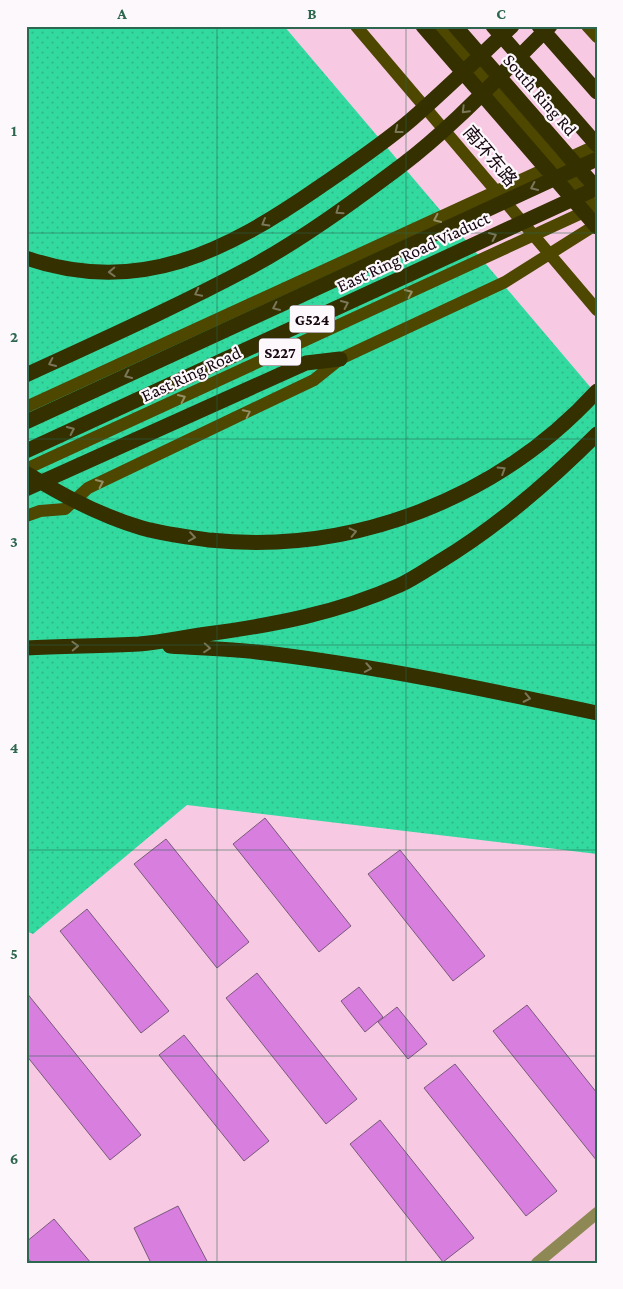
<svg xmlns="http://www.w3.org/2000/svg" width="623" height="1289" viewBox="0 0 623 1289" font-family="'Crimson Pro','Noto Sans SC',serif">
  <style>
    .green { fill: url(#green-dots) }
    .building { fill: #d77edf; stroke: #785a7a }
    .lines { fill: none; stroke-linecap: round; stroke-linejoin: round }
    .minor { stroke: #8e8954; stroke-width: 12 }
    .major { stroke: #4d4700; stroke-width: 12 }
    .highway { stroke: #343000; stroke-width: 15 }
    .oneway { stroke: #7a7658 }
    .oneway2 { stroke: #938e64 }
    .grid { fill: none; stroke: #2e674f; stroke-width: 1; stroke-opacity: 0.55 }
    .labels { text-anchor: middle; stroke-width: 4.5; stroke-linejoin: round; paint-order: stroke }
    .shield { fill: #fdf8fb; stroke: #5b4f56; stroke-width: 1 }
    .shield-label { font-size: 16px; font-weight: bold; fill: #15060f }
    .street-label { font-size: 18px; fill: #15060f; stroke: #fdf8fb }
    .neatline { fill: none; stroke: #2e674f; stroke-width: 2 }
    .grid-label { font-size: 16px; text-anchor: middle; font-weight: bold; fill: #2e674f }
  </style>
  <defs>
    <pattern id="green-dots" width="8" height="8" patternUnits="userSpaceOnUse" patternTransform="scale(1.25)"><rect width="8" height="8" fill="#33daa0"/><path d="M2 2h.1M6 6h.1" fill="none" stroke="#2cba89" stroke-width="1.8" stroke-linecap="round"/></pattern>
  </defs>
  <rect width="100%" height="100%" fill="#f8c9e3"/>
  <path class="green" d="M26 26H284L597 395V854L187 805 33 934 26 931Z"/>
  <path class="building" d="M265 818 351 926 319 952 233 844Z
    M166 839 249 942 217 968 134 864Z
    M400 850 485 956 453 981 368 874Z
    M87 909 169 1011 141 1033 60 931Z
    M257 973 357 1099 326 1124 226 998Z
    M359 987 383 1017 365 1032 341 1001Z
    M26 992 141 1135 110 1160 26 1055Z
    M527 1005 597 1093V1161L493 1031Z
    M397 1007 427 1044 408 1059 378 1022Z
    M184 1035 269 1141 244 1161 159 1055Z
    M455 1064 557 1191 526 1216 424 1088Z
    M380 1120 474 1238 443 1262 350 1144Z
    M178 1206 208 1263H151L134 1228Z
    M54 1219 91 1263H32L26 1256V1242Z"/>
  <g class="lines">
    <path class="minor" d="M537 1263 597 1213"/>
    <path class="major" d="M356 26 597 310
      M438 26 590 201
      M587 26 597 37
      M26 407 597 145
      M26 469 597 206
      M26 516 40 511 65 509 88 488 314 380 340 359 505 282 597 224"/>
    <path class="highway" d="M423 26 597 227
      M455 26 597 189
      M493 26 597 145
      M539 26 597 92
      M26 258C139 297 227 251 318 188 350 166 383 144 412 119 446 89 479 57 512 26
      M26 375C102 340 178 306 251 267 304 238 353 202 401 166 455 125 501 74 550 26
      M26 422 597 159
      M26 451 597 188
      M26 473C63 496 101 516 142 528 164 534 187 537 209 540 354 555 499 498 597 391
      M26 489 306 363 340 359
      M170 646C198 648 228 649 257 652 371 665 484 689 597 713
      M26 648C64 646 102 646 139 644 162 642 184 637 207 634 273 625 338 613 400 585 413 579 426 570 439 562 497 527 549 482 597 434"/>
  </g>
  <defs><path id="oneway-chevron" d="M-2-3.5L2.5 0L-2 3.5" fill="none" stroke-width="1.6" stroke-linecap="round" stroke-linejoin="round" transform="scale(1.25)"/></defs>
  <g class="oneway">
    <use href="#oneway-chevron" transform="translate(465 110) rotate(135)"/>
    <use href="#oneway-chevron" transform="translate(398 130) rotate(142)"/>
    <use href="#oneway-chevron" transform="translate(534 187) rotate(155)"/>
    <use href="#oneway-chevron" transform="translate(339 211) rotate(145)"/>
    <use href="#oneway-chevron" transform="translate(265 223) rotate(150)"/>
    <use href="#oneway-chevron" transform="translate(493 236) rotate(-25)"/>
    <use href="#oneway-chevron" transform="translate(112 272) rotate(178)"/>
    <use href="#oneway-chevron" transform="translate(198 293) rotate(154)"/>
    <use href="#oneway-chevron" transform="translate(345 304) rotate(-25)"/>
    <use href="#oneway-chevron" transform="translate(276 307) rotate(155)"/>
    <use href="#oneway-chevron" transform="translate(52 363) rotate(155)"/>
    <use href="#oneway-chevron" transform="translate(128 375) rotate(155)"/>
    <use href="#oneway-chevron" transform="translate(71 430) rotate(-25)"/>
    <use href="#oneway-chevron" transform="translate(502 470) rotate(-32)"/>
    <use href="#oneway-chevron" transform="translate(353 532) rotate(-13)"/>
    <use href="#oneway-chevron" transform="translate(192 537) rotate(8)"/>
    <use href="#oneway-chevron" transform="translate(75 646) rotate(-2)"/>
    <use href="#oneway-chevron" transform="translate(207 648) rotate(4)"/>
    <use href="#oneway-chevron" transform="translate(368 668) rotate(10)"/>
    <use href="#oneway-chevron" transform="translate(527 698) rotate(12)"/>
  </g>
  <g class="oneway2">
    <use href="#oneway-chevron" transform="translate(437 219) rotate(155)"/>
    <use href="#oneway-chevron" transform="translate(409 293) rotate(-25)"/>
    <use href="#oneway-chevron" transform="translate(182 398) rotate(-25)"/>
    <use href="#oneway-chevron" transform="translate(247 413) rotate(-26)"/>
    <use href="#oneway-chevron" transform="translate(100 483) rotate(-25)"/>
  </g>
  <path class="grid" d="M217 26V1263M406 26V1263M26 233H597M26 439H597M26 645H597M26 850H597M26 1056H597"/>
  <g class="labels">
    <g class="shield">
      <rect x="289.5" y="305.5" width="45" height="27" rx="4"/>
      <rect x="259" y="338.5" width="42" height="27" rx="4"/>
    </g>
    <g class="shield-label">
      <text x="312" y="325">G524</text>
      <text x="280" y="358">S227</text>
    </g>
    <g class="street-label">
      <text transform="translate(540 95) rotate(49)" y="6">South Ring Rd</text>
      <text transform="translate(490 156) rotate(50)" y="6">南环东路</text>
      <text transform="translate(413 252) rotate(-25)" y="6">East Ring Road Viaduct</text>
      <text transform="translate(191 374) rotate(-25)" y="6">East Ring Road</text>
    </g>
  </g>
  <rect width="623" height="1289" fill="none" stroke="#fdf8fb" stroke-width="55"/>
  <rect x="28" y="28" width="568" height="1234" class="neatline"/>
  <g class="grid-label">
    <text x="122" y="19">A</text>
    <text x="312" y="19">B</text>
    <text x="501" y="19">C</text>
    <text x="14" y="136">1</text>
    <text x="14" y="342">2</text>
    <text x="14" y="547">3</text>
    <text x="14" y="753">4</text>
    <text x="14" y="959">5</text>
    <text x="14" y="1164">6</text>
  </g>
</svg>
